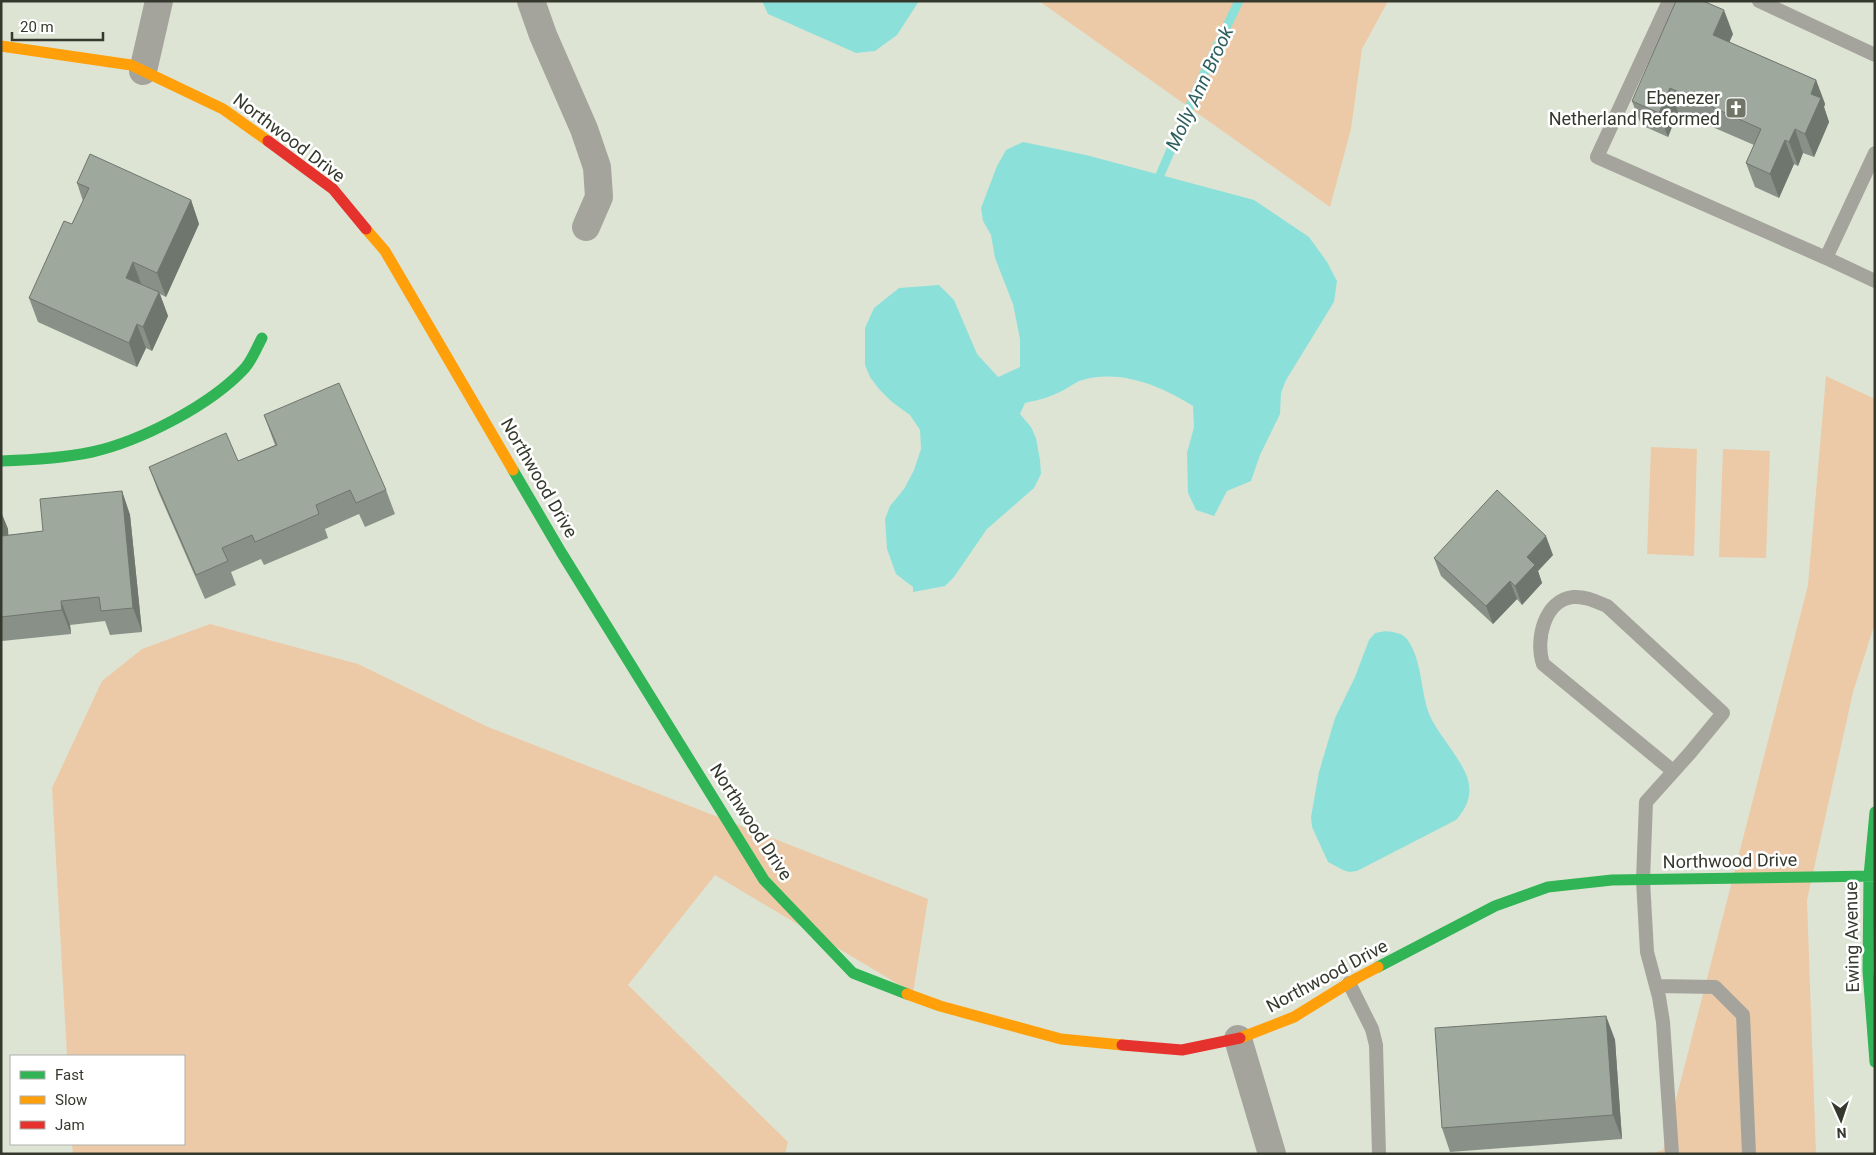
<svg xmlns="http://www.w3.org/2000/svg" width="1876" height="1155" viewBox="0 0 1876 1155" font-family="Roboto,sans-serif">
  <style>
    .green { fill: #eccaa7 }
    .water { fill: #8be1da }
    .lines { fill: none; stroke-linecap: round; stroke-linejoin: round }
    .stream { stroke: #8be1da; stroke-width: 9 }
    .lane { stroke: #a4a49d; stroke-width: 14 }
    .street { stroke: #a4a49d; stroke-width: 28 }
    .fast { stroke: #30b455; stroke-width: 11 }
    .slow { stroke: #ff9f0a; stroke-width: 11 }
    .jam { stroke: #e5322d; stroke-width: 11 }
    .wall { fill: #899087 }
    .shaded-wall { fill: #6f766e }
    .building { fill: #9fa89d; stroke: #6f766e }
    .labels { text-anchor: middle; stroke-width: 5; stroke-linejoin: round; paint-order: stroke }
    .poi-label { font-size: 18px; fill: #35392d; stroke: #fff; text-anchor: end }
    .street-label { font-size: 18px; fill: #35392d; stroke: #fff }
    .water-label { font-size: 19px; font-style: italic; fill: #2c5f5d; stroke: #fff }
  </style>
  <rect width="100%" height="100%" fill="#dee4d4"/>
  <path class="green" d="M1039 1H1388L1362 49 1351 129 1330 207Z
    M1826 376 1875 399V623L1853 692 1807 900 1816 1154H1650L1663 1150 1808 585Z
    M1651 447 1697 449 1694 556 1647 554Z
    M1723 449 1770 451 1766 558 1719 557Z
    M210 624 358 664 488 727 928 899 913 993 715 875 628 985 788 1142 785 1154H73L72 1144H184V1056H67L52 788 102 681 142 649Z"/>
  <path class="water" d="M762 1H919L897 35 875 51 856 53 768 14Z
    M1023 142 1086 155 1254 200 1309 237 1327 262 1337 281 1334 302 1286 380 1281 393 1280 414 1260 455 1251 481 1227 491 1214 516 1196 510 1188 493 1187 453 1194 427 1193 406C1160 385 1118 368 1079 381 1073 384 1068 388 1062 391 1050 397 1039 400 1025 403L1020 414 1031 427 1036 438 1040 460 1041 474 1034 488 987 529 954 577 945 586 913 592V587L896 574 887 549 885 519 890 506 904 489 914 470 921 449 920 430 910 415 892 402 879 389 870 377 865 365V328L874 308 899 288 939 285 954 300 977 354 998 377 1020 367V339L1013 304 995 258 991 235 983 221 981 208 997 166 1006 150Z
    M1386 631C1394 632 1402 633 1407 639 1423 661 1420 692 1430 716 1439 736 1467 765 1469 785 1471 799 1465 810 1456 820L1357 871 1349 872 1343 870 1328 862 1312 827 1311 817 1319 772 1335 718 1355 677 1369 640 1375 633Z"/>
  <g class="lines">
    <path class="stream" d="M1160 175 1206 69 1239 1"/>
    <path class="lane" d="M1669 1 1597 157 1826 258 1875 281
      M1759 1 1875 55
      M1826 258 1875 153
      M1349 983 1372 1029 1376 1045 1379 1154
      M1656 986 1715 987 1743 1015 1749 1154
      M1672 1154 1663 1022 1659 997 1647 952 1643 880 1646 802 1690 753 1723 713 1607 606C1595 601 1585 596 1573 597 1544 600 1535 641 1543 664L1673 771"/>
    <path class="street" d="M531 1 543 35 584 129 597 167 599 197 586 227
      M143 71 159 1
      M1238 1039 1272 1154"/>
    <path class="fast" d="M1 461C31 460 63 458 92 452 141 441 211 405 245 368 252 360 257 347 262 338
      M513 470 561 552 764 880 853 973 907 994
      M1875 812 1869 876 1868 971 1875 1062
      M1378 967 1495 906 1548 887 1612 880 1875 876"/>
    <path class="slow" d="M1 46 131 65 223 109 268 141
      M366 229 385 251 513 470
      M907 994 940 1006 1061 1039 1122 1045
      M1240 1038 1294 1017 1357 978 1378 967"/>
    <path class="jam" d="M268 141 333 189 366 229
      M1122 1045 1182 1050 1240 1038"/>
  </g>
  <path class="wall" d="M1733 34 1729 42 1816 80 1825 104 1824 107 1829 122 1814 157 1803 153 1798 166 1794 164 1779 198 1755 187 1746 163 1754 145 1678 112 1668 137 1641 125 1632 101Z
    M77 183 191 200 199 224 166 297 160 294 168 316 152 351 146 348 137 367 38 322 29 298 72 224 83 201Z
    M264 415 386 490 395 514 365 527 359 514 325 529 328 538 264 565 261 559 231 572 236 585 205 599 158 491 149 467 238 461 275 445Z
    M122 491 130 515 142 632 110 635 105 621 70 625 71 634 2 641 1 512 8 529V535L43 531Z
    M1553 555 1538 571 1542 583 1522 605 1517 599 1493 624 1441 576 1434 558Z
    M1606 1016 1615 1040 1622 1139 1450 1152 1442 1128Z"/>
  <path class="shaded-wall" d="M1724 10 1733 34 1722 59 1713 35Z
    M1816 80 1825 104 1824 107 1829 122 1814 157 1805 134 1811 94Z
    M1670 88 1678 112 1668 137 1659 113Z
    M1795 129 1803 153 1798 166 1789 142Z
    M1785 140 1794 164 1779 198 1770 174Z
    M191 200 199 224 166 297 157 273Z
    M133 262 142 286 126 278Z
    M159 292 168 316 152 351 143 327Z
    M137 324 146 348 137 367 129 343Z
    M122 491 130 515 142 632 133 608Z
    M1 512 8 529 10 559 2 536Z
    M1546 536 1553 555 1538 571 1542 583 1522 605 1515 586 1527 557Z
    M1510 581 1517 599 1493 624 1486 606Z
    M61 601 70 625 71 634 62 610Z
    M1606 1016 1615 1040 1622 1139 1613 1115Z"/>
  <path class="building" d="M1676 1H1703L1724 10 1713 35 1816 80 1811 94 1821 98 1805 134 1795 129 1789 142 1785 140 1770 174 1746 163 1761 129 1670 88 1659 113 1632 101Z
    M90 154 191 200 157 273 133 262 126 278 159 292 143 327 137 324 129 343 29 298 64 221 72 224 89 188 77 183Z
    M339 383 386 490 356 503 350 490 316 505 319 514 255 542 252 535 222 548 228 561 196 575 149 467 226 433 238 461 277 445 264 415Z
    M1497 490 1546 536 1527 557 1535 565 1515 586 1510 581 1486 606 1434 558Z
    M122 491 133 608 101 611 99 597 61 601 62 610 1 617V532L2 536 43 531 40 499Z
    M1606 1016 1613 1115 1442 1128 1435 1028Z"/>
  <defs>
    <g id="church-square" transform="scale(1.125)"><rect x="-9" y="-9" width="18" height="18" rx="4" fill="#707567" stroke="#fff"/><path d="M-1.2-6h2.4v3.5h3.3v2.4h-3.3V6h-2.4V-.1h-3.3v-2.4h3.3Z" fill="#fff"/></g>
  </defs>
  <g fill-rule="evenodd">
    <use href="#church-square" x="1736" y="108"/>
  </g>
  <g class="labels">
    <g class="poi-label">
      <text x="1720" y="104">Ebenezer<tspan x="1720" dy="21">Netherland Reformed</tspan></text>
    </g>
    <g class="street-label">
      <text transform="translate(289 138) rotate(37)" y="6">Northwood Drive</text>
      <text transform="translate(539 478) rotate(60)" y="6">Northwood Drive</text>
      <text transform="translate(751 822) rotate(57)" y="6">Northwood Drive</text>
      <text transform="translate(1730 861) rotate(-1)" y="6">Northwood Drive</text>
      <text transform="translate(1852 937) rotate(-91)" y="6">Ewing Avenue</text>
      <text transform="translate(1327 976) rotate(-28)" y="6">Northwood Drive</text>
    </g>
    <g class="water-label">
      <text transform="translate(1199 88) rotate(-65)" y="7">Molly Ann Brook</text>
    </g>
  </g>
  <rect width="1876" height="1155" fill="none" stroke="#35392d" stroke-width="5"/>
  <rect x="10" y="1055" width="175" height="90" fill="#ffffff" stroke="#aeb0ab"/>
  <rect x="20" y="1071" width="25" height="8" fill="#30b455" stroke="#aeb0ab"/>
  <text x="55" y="1080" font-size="15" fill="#35392d">Fast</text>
  <rect x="20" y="1096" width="25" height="8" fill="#ff9f0a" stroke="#aeb0ab"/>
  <text x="55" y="1105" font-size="15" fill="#35392d">Slow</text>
  <rect x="20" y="1121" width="25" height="8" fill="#e5322d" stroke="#aeb0ab"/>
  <text x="55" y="1130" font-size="15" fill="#35392d">Jam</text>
  <g transform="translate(1841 1120) rotate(177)" stroke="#ffffff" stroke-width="4" paint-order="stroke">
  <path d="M0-4L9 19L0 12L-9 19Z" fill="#35392d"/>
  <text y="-8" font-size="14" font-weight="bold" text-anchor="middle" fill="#35392d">N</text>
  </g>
  <path d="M12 32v8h91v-8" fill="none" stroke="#35392d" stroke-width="2.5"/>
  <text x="20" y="32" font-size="15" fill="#35392d" stroke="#ffffff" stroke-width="4" paint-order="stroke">20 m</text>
</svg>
